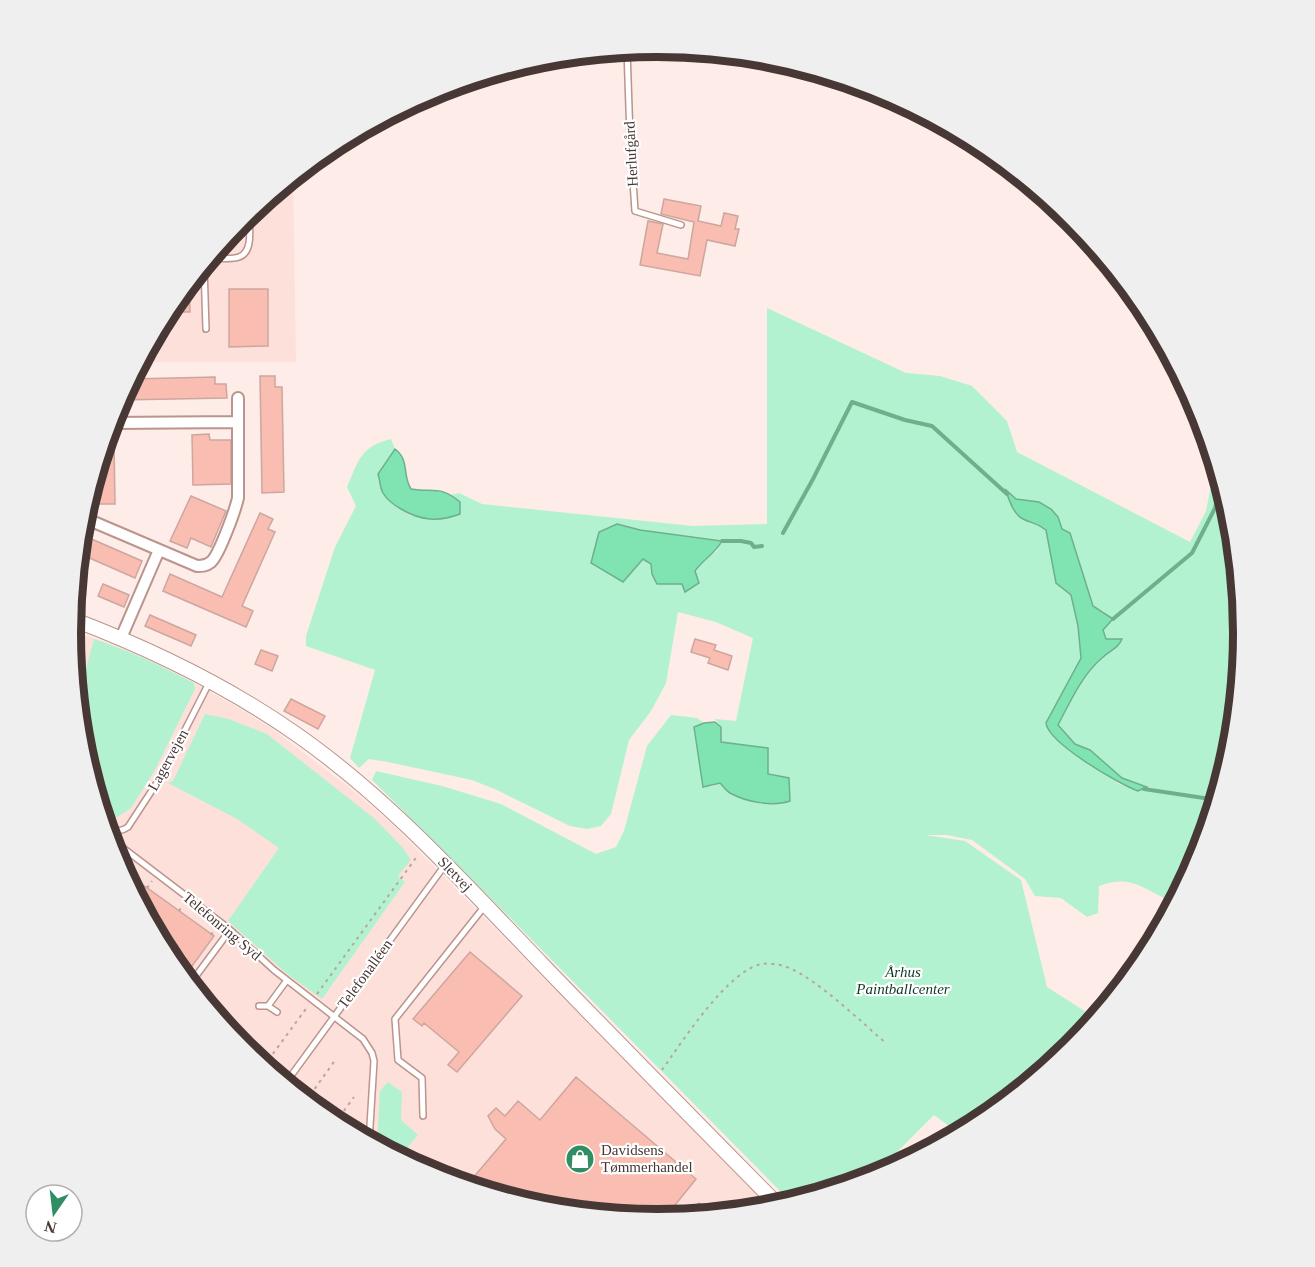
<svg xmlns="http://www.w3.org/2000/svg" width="1315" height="1267" viewBox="0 0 1315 1267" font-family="'Times New Roman',serif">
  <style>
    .built { fill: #fee0da }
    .green { fill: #b3f2d0; fill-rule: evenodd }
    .water { fill: #7fe3b2; stroke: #6eb08c; stroke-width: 1.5 }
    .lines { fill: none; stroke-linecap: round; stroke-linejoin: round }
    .stream { stroke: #6eb08c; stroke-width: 4 }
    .building { fill: #f9bdb1; stroke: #cda69e; stroke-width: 1.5 }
    .service-casing { stroke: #bb948d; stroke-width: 8 }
    .minor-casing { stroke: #bb948d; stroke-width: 14 }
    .tertiary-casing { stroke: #bb948d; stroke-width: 16 }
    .path { stroke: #b6a6a2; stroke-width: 2; stroke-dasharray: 3 4.5; stroke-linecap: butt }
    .service { stroke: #fff; stroke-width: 5 }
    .minor { stroke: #fff; stroke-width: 10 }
    .tertiary { stroke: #fff; stroke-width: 14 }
    .labels { text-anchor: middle; stroke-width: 4.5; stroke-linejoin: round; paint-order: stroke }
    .street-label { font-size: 15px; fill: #483835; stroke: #fff }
    .park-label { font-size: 15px; font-style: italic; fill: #0c3825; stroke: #fff }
    .poi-label { font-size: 15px; fill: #483835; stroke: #fff; text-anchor: start }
    .rim { fill: none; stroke: #483835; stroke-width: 8 }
  </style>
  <rect width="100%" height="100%" fill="#fdece8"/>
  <path class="built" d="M293 177 296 362H140L170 307 243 218Z
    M71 630 118 647 179 675 227 701 271 728 350 788 393 825 771 1209 657 1220 543 1209 433 1176 331 1121 242 1048 169 959 115 858 82 748Z"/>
  <path class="green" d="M767 308 906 373 940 376 972 386 1007 421 1017 452 1190 542 1206 511 1216 461 1233 519 1244 634 1233 748 1200 858 1176 903C1145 892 1134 873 1099 886L1098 913 1087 917 1061 898 1035 896 1025 879 972 840 947 835H925L965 841 1021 880 1047 987 1097 1019 1072 1049 983 1122 960 1134 934 1115 893 1156 906 1163 882 1176 792 1203 438 845 372 780 376 771 442 786 501 804 596 854 616 847 624 831 647 746 671 715 697 718 704 723 694 727 710 787 720 783C743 794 765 811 790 801L768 775 721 742V727L715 719 736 721 753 638 716 622 678 612 666 683 651 711 629 740 611 814 601 826 587 829 570 826 497 790 472 780 388 762 369 759 359 768 350 758 375 670 306 646V636L335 547 356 506 347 487C359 460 360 447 391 439L395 449 378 474C384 500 390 502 411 516L460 502 451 495 459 493 482 504 693 526 767 524ZM1006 491 1016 499 1058 517 1062 529 1070 533 1093 606 1105 612 1103 630 1106 640 1121 639C1118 650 1109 651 1102 658 1082 676 1071 702 1058 725L1076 744 1090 750 1122 778 1143 786 1191 796 1144 789 1138 791 1119 784 1083 758 1069 751 1046 723 1081 659 1078 626 1071 595 1052 556 1046 530 1036 522 1022 519ZM617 524 640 530 722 541 717 551 702 560 685 591 682 584 652 574 651 564 643 558Z
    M94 639C128 650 162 666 194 683L195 689 155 770 131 808 114 819 104 820 82 748 77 700Z
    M205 714 229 719 267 734 375 819 403 848 411 860 398 876 405 882 322 999 286 973 228 921 279 848 237 819 168 783 173 781Z
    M388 1082 402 1092 401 1120 418 1135 399 1158 377 1146 380 1091Z"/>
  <path class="water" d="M395 449C410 460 402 476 411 489 433 493 440 485 460 502V514C439 522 421 521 401 509 394 505 387 500 383 493 380 488 380 480 378 474Z
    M1005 489 1016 499 1039 502 1051 509 1058 517 1062 529 1070 533 1093 606 1113 619 1103 630 1106 639H1122C1118 649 1110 650 1102 658 1082 675 1070 702 1058 725L1075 744 1090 750 1122 778 1147 787 1138 791C1119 784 1048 743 1046 723L1081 658 1078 626 1071 595 1056 583 1046 530C1036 522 1033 524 1023 519 1013 514 1009 499 1005 489Z
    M617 524 640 530 722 541C715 554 703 559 695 571L699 583 685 592 682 584H657L652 574 651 564 643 559 623 582 591 563 599 532Z
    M715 722 721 727V742L768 748V774L789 778 790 801C773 807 746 802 730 793 726 791 723 786 720 783L703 787 694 727 704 723Z"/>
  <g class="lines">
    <path class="stream" d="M783 533 813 479 852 402 905 420 932 426 1007 494
      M722 541H741L751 543 754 547 762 546
      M1113 619 1192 553 1215 508 1222 481
      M1144 789 1217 800"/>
  </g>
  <path class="building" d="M664 199 701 206 698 221 721 226 724 213 738 216 735 229H739L735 246 707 240 700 276 640 265 648 221 663 224 657 253 688 259 694 222 661 214Z
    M189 284 190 312H167L170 307Z
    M229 289H268V346L229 347Z
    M260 376H275V387H282L284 492 262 493Z
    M215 377V384H226L227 398 120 400 131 379Z
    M209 434 210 440H231V484L193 485 192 435Z
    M114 443 115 504H98L97 469 105 444Z
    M191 496 226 511 211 547 191 538 187 548 170 541Z
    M260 513 273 519 268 529 275 532 242 606 253 611 246 627 163 591 170 574 222 597Z
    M80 534 142 561 135 578 78 553Z
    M103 584 129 595 124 607 98 596Z
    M150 615 196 635 191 646 145 626Z
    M695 639 716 645 714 650 732 656 728 670 708 663 710 658 691 652Z
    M261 650 278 656 272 671 255 664Z
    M291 699 325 716 318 729 284 711Z
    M121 869 214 936 187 973 169 959Z
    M470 952 522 996 457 1072 448 1065 459 1052 424 1023 422 1026 413 1019Z
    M576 1077 696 1179 663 1220 543 1209 466 1186 506 1139 495 1129 488 1116 496 1108 505 1116 518 1101 540 1120Z"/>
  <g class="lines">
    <g class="service-casing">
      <path id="service" d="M627 50 630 137 635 211 681 225
        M210 258C218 258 231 260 239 257 254 252 249 226 249 213
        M204 266 206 329
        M107 830C115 831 121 832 128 827L162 775 210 681
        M117 831V840L123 848 228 928 274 970 363 1039 372 1053 374 1061 369 1142
        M190 984 230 930
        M259 1006H268
        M277 1012 268 1006 287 980
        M285 1084 445 865
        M423 1116 422 1078 398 1060 395 1019 484 907
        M699 1207 709 1215"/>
    </g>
    <g class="minor-casing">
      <path id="minor" d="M111 423 238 422
        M82 517 197 566C202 566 206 566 211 562 219 555 235 511 238 498V398
        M121 638 159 550"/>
    </g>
    <g class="tertiary-casing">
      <path id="tertiary" d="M72 619C151 649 226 685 296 734 388 798 464 883 541 963 620 1045 700 1126 780 1207"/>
    </g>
    <path class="path" d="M147 888 152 881
      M179 911 183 905
      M211 935 215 930
      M317 994 418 855
      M264 1066 308 1006
      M662 1070C682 1042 728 970 762 964 775 962 790 967 801 974 832 993 860 1021 887 1044
      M306 1101 336 1059
      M335 1123 354 1097"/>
    <use href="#service" class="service"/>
    <use href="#minor" class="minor"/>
    <use href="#tertiary" class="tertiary"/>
  </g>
  <defs>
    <g id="shop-disc" transform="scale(1.5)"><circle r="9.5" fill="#308d64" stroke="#fff"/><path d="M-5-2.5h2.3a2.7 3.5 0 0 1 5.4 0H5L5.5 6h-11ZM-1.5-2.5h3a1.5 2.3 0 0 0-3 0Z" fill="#fff"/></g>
  </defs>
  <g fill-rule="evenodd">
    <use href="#shop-disc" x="580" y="1159"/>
  </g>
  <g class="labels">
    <g class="street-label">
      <text transform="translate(631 154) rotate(-93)" y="5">Herlufgård</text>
      <text transform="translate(168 760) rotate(-61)" y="5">Lagervejen</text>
      <text transform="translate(455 874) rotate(46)" y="5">Sletvej</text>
      <text transform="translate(222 926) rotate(40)" y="5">Telefonring Syd</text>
      <text transform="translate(365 974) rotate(-54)" y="5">Telefonalléen</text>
    </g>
    <g class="park-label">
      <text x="903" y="977">Århus<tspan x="903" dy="17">Paintballcenter</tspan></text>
    </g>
    <g class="poi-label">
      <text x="601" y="1155">Davidsens<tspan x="601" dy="17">Tømmerhandel</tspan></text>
    </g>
  </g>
  <path d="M0 0H1315V1267H0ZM81 633a576 576 0 1 1 1152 0a576 576 0 1 1-1152 0Z" fill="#f0efef" fill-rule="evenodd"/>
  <path class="rim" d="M81 633a576 576 0 1 1 1152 0a576 576 0 1 1-1152 0Z"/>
  <g transform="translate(54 1213) rotate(194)"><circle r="28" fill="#ffffff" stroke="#b6afae" stroke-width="1.5"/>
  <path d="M0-4.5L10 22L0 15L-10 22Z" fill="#308d64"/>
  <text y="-9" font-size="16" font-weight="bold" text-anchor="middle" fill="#483835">N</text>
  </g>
</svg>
